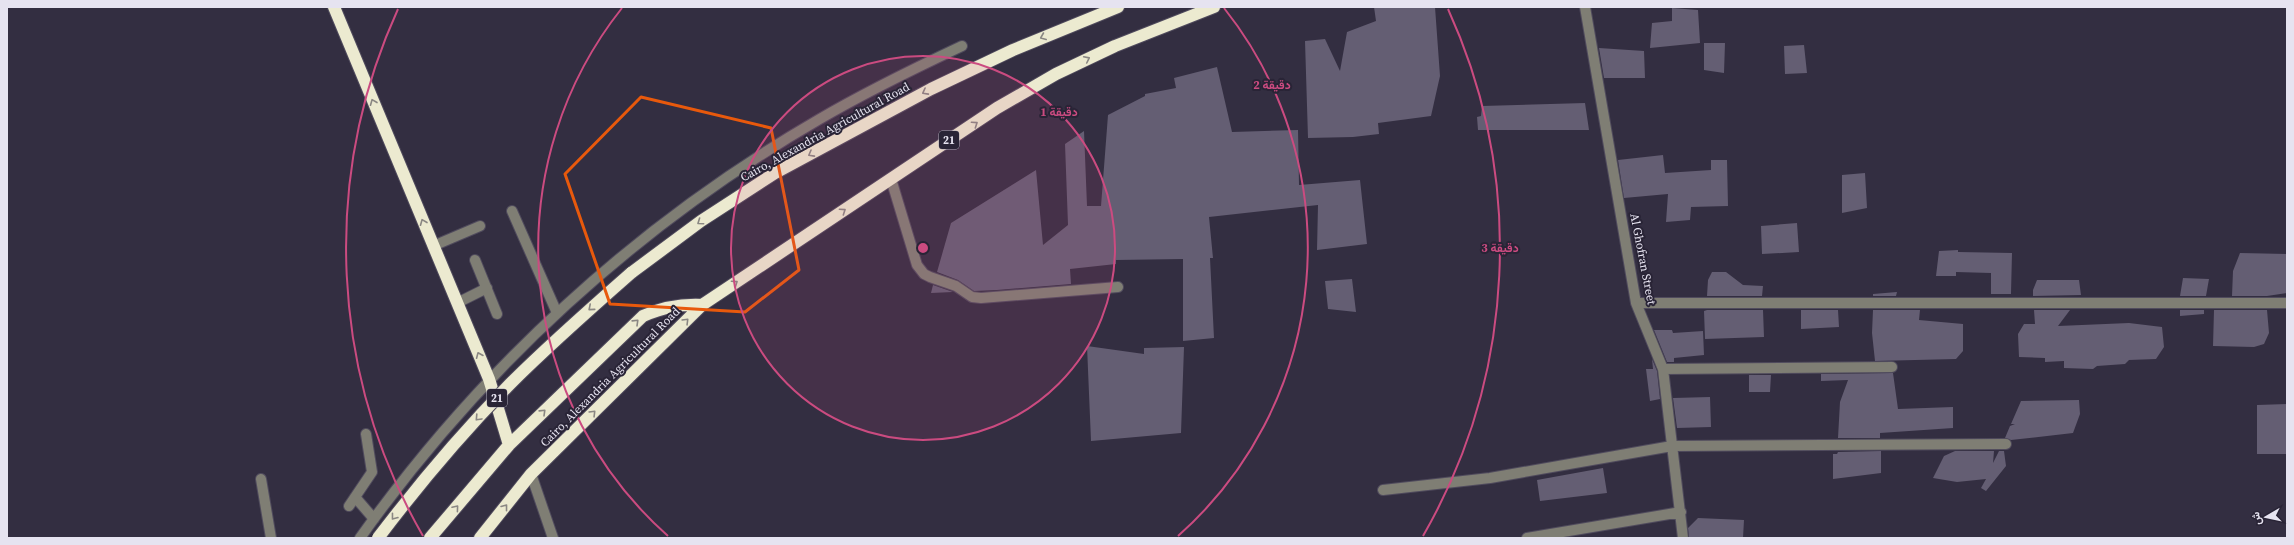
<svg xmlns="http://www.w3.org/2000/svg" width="2294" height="545" viewBox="0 0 2294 545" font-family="'Source Serif 4',Vazirmatn,serif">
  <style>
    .building { fill: #645e73 }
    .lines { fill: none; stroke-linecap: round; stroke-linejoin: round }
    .minor-casing { stroke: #504b5d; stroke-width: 12 }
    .highway-casing { stroke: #504b5d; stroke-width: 14 }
    .minor { stroke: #7f7e74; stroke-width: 10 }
    .highway { stroke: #ecead0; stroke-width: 12 }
    .highway-bridge-casing { stroke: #504b5d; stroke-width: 14; stroke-linecap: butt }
    .highway-bridge { stroke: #ecead0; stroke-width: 12 }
    .oneway { stroke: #8a8783 }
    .marked { fill: none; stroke: #e8590c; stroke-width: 3; stroke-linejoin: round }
    .ring { fill: none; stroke: #cb4b80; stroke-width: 2 }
    .labels { text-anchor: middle; stroke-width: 4; stroke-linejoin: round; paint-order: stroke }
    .shield { fill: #292436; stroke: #adaab8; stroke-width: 1 }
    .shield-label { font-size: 11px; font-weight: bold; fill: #e6e3f0 }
    .street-label { font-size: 12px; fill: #e6e3f0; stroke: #292436 }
    .centre { fill: #cb4b80; stroke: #292436; stroke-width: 2 }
    .ring-label { font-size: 12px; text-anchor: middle; font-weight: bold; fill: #cb4b80; stroke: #292436; stroke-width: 4; stroke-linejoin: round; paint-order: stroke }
  </style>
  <rect width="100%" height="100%" fill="#332e41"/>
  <path class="building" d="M1374 7H1435L1440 76 1431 116 1378 123 1379 134 1353 137 1308 138 1305 41 1325 39 1340 71 1347 32 1376 21Z
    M1672 8 1698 10 1700 43 1650 48 1652 23 1672 21Z
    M1704 43H1725L1724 73 1704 70Z
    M1804 45 1807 73 1785 74 1784 46Z
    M1599 48 1644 51 1645 78H1604Z
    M1217 67 1232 132 1298 130 1299 185 1360 180 1367 244 1317 250 1318 205 1209 217 1213 258H1210L1214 338 1183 341V259L1116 260V264L1070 269 1071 284 997 290 974 291 958 280 937 272 951 223 1036 170 1043 245 1068 225 1065 144 1084 131 1087 206H1101L1108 115 1145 96V94L1176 88 1174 78Z
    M1585 103 1589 130H1478L1477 117 1481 116 1482 106Z
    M1663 155 1665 173 1711 170V160H1727L1728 206 1691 207 1690 220 1666 222 1668 194 1624 198 1618 160Z
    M1865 173 1867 208 1842 213V175Z
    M1797 223 1799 252 1762 254 1761 226Z
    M1958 250V252L2012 253 2011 294H1991V273L1956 272V276H1936L1939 251Z
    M2240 253 2287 254V293L2267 296H2232L2233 271Z
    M1712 272H1726L1743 285 1763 286 1762 296H1707L1708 280Z
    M2183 278 2209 279 2206 296H2180Z
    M1352 279 1356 312 1328 309 1325 281Z
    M2037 280H2079L2081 295 2033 296V290Z
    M933 285 953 292 931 293Z
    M1897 292 1896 296H1873V294Z
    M1707 310H1763L1764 337 1705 339 1704 311Z
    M1801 310H1838L1839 327 1801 329Z
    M1873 310H1920L1919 320 1963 324V351L1956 359 1875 361 1872 333Z
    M2034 310H2070L2058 326 2129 323 2162 327 2164 347 2156 359 2129 360 2125 364 2097 366 2093 369 2064 368V361L2045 362V358L2019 357 2018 334 2024 324H2035Z
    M2180 310H2204V314L2180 316Z
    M2214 310H2267L2269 333 2264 344 2254 347 2213 346Z
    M1654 330H1672L1673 333 1703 331 1704 355 1674 358V362H1667Z
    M1087 346 1144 354V348L1184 347 1181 433 1091 441Z
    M1652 359 1657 371 1660 399 1650 401 1646 369H1653Z
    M1893 373 1898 409 1953 407V428L1880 433V438H1838L1840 402 1848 380 1821 381V374Z
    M1749 375H1771L1770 392H1749Z
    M1710 397 1711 427 1677 428 1673 398Z
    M2079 400 2080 414 2073 433 2011 440 2005 438 2010 426 2015 424H2011L2021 401Z
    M2287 404V454H2257V405Z
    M1881 451V473L1833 479V454H1837L1838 452Z
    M1955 451H1994L1993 463 1999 451H2004L2006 466 1986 491 1981 488 1986 479 1957 482 1933 478 1944 456Z
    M1603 468 1607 493 1540 501 1537 480Z
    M1698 518 1744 520 1743 538H1689L1688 528Z"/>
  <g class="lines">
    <g class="minor-casing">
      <path id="minor" d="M1585 7 1636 303 1663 369 1683 538
        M891 179 917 265 924 274 930 277 956 286 972 297 981 298 1118 287
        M512 211 557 313
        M433 246 480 226
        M475 260 497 314
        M457 303 487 288
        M1636 303H2287
        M1663 369 1892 367
        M531 474 553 538
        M261 479 271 538
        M1383 490 1490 478 1672 446 2006 444
        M355 497 374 519
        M349 506 372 472 366 434
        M360 538C481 368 637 225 818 120 864 93 913 69 962 46
        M1527 538 1681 512"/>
    </g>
    <g class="highway-casing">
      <path id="highway" d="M334 7 489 379 509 445
        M631 273 701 221 775 173 931 89 1013 50 1118 7
        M430 538 509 445 643 316C663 307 680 304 702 305
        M480 538 531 474 702 305 997 108 1056 74 1115 46 1214 7"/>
    </g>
    <use href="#minor" class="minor"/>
    <use href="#highway" class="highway"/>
    <g class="highway-bridge-casing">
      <path id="highway-bridge" d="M378 538C419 484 463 432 510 384 549 345 590 309 631 273"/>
    </g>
    <use href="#highway-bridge" class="highway-bridge"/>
  </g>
  <defs><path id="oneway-chevron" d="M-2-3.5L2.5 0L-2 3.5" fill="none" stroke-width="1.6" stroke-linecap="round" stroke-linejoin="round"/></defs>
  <g class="oneway">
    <use href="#oneway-chevron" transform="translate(1043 37) rotate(157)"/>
    <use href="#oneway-chevron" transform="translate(1087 59) rotate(-26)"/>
    <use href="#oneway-chevron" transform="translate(925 92) rotate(152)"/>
    <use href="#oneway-chevron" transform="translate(373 102) rotate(-112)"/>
    <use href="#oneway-chevron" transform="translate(975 124) rotate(-34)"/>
    <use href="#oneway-chevron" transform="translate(811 154) rotate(151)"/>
    <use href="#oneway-chevron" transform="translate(843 211) rotate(-34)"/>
    <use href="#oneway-chevron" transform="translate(423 222) rotate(-112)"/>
    <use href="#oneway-chevron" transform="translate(700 222) rotate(145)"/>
    <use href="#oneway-chevron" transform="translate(735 283) rotate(-34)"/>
    <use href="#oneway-chevron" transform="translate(591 308) rotate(139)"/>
    <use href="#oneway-chevron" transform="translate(686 321) rotate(-45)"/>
    <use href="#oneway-chevron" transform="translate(636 322) rotate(-44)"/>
    <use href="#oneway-chevron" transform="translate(479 355) rotate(-113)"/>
    <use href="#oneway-chevron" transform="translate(543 412) rotate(-44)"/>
    <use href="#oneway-chevron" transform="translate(593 413) rotate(-45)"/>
    <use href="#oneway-chevron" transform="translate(478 418) rotate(133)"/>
    <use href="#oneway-chevron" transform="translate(505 507) rotate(-52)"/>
    <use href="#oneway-chevron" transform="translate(456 508) rotate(-50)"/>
    <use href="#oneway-chevron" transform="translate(394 517) rotate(128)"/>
  </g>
  <path class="marked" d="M641 97 771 128 799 270 745 312 610 304 565 174Z"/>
  <circle cx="923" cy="248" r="192" fill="#cb4b80" fill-opacity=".12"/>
  <g class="ring">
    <circle cx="923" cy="248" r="192"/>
    <path d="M668 536A385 385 0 0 1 622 8M1224 8A385 385 0 0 1 1178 536"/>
    <path d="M423 536A577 577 0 0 1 398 9M1448 9A577 577 0 0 1 1423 536"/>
  </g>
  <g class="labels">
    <g class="shield">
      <rect x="939" y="131" width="20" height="18" rx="3"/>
      <rect x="487" y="389" width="20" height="18" rx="3"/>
    </g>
    <g class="shield-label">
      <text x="949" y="144">21</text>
      <text x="497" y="402">21</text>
    </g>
    <g class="street-label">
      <text transform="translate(825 132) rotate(-29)" y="4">Cairo, Alexandria Agricultural Road</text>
      <text transform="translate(1643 259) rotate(79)" y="4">Al Ghofran Street</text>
      <text transform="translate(610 377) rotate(-45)" y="4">Cairo, Alexandria Agricultural Road</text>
    </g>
  </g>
  <circle cx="923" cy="248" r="6" class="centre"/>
  <g class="ring-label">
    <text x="1272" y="89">2 دقيقة</text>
    <text x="1059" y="116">1 دقيقة</text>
    <text x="1500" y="252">3 دقيقة</text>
  </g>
  <rect width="2294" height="545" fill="none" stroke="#e6e3f0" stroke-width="16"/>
  <g transform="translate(2266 517) rotate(261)" stroke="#292436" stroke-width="3" paint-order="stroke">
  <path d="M0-3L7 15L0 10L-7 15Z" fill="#e6e3f0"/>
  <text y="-6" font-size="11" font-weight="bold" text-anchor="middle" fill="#e6e3f0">ش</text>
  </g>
</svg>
